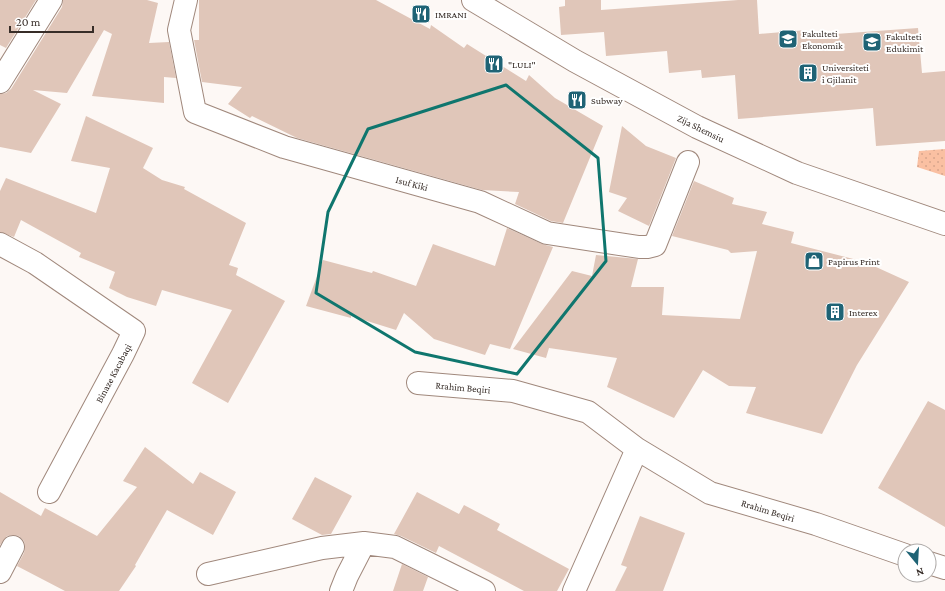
<svg xmlns="http://www.w3.org/2000/svg" width="945" height="591" viewBox="0 0 945 591" font-family="'Crimson Pro',serif">
  <style>
    .park { fill: url(#park-dots) }
    .building { fill: #e0c6b9 }
    .lines { fill: none; stroke-linecap: round; stroke-linejoin: round }
    .minor-casing { stroke: #a0887c; stroke-width: 24 }
    .major-casing { stroke: #a0887c; stroke-width: 24 }
    .minor { stroke: #fff; stroke-width: 22 }
    .major { stroke: #fff; stroke-width: 22 }
    .marked { fill: none; stroke: #0f766e; stroke-width: 3; stroke-linejoin: round }
    .labels { text-anchor: middle; stroke-width: 4; stroke-linejoin: round; paint-order: stroke }
    .poi-label { font-size: 10px; fill: #372d28; stroke: #fff; text-anchor: start }
    .street-label { font-size: 10px; fill: #372d28; stroke: #fff }
  </style>
  <defs>
    <pattern id="park-dots" width="8" height="8" patternUnits="userSpaceOnUse"><rect width="8" height="8" fill="#fac0a2"/><path d="M2 2h.1M6 6h.1" fill="none" stroke="#d7a58c" stroke-width="1.8" stroke-linecap="round"/></pattern>
  </defs>
  <rect width="100%" height="100%" fill="#fdf8f5"/>
  <path class="park" d="M945 149V176L917 167 919 151Z"/>
  <path class="building" d="M0 0H36L6 48 0 45Z
    M63 0H147L158 3 149 43 169 42 176 78 164 77V103L92 96 112 34 104 30 67 93 33 90 61 104 31 153 0 147V94L6 93 11 89 62 7Z
    M199 0H376L430 29 431 25 464 48 467 44 526 81 529 75 555 98 603 126 563 223 551 221 515 204 519 192 482 190 297 138 252 116 250 118 228 104 242 87 202 82 194 40H199Z
    M565 0H601V10L738 0H757L759 34 807 30 808 36 918 28 922 73 945 71V141L876 146 873 108 738 119 735 75 702 78 701 70 669 73 667 51 606 56 604 32 561 35 559 7 565 6Z
    M86 116 153 148 143 168 162 180 185 187 184 189 246 223 229 265 238 268 236 275 285 301 228 403 192 383 232 310 162 290 156 306 127 297 109 288 115 272 79 257 81 253 21 220 14 237 0 232V191L6 178 96 213 110 168 71 161Z
    M622 126 646 146 676 158 649 226 618 211 627 198 609 192Z
    M694 181 734 198 732 204 767 212 762 224 794 232 791 243 865 262 909 282 857 365 822 434 746 413 756 387 729 386 703 370 674 418 607 387 617 358 549 348 546 358 513 349 572 271 592 276 596 255 638 259 631 287H664L662 315 740 319 757 251 731 253 728 250 672 236Z
    M507 228 542 244 553 247 510 349 490 344 485 355 434 339 404 313 396 330 351 316V318L306 306 323 260 372 273 373 271 416 286 433 244 495 266Z
    M928 401 945 410V527L878 488Z
    M145 447 193 484 200 472 236 492 213 535 167 510 135 565 136 566 119 591H65L17 566 24 553 25 547 24 541 19 536 13 535 7 536 0 545V492L41 516 45 508 97 536 137 487 123 481Z
    M315 477 352 496 331 534 322 535 292 519Z
    M417 492 459 514 464 505 500 524 497 530 569 569 557 591H524L439 546 436 553 401 536 394 534Z
    M640 516 685 533 663 591H615L627 567 621 565Z
    M402 564 428 577 423 591H393Z"/>
  <g class="lines">
    <g class="minor-casing">
      <path id="minor" d="M186 0 179 30 195 112 284 147 480 202 547 233 639 247H647L655 245 688 162
        M0 82 51 0
        M0 244 35 263 134 331 123 354 49 492
        M418 383 513 391 588 412 637 449 574 591
        M637 449 710 493 816 524 905 555
        M929 563 945 568
        M0 572 13 547
        M208 574 322 548 364 543
        M341 591 347 576 364 543 395 547 484 591"/>
    </g>
    <g class="major-casing">
      <path id="major" d="M473 0 575 61 697 127 797 173 945 224"/>
    </g>
    <use href="#minor" class="minor"/>
    <use href="#major" class="major"/>
  </g>
  <path class="marked" d="M506 85 598 158 606 261 517 374 415 352 316 293 328 212 368 129Z"/>
  <defs>
    <g id="restaurant-square" transform="scale(1)"><rect x="-9" y="-9" width="18" height="18" rx="4" fill="#1f6375" stroke="#fff"/><path d="M-5-6h1v4h1v-4h1v4h1v-4h1v5L-1.5 .5V6h-2V.5L-5-1ZM5-6V6H3V1.5H1.5Q1.5-4 5-6Z" fill="#fff"/></g>
    <g id="university-square" transform="scale(1)"><rect x="-9" y="-9" width="18" height="18" rx="4" fill="#1f6375" stroke="#fff"/><path d="M0-5L7-2L0 1L-7-2ZM-4 1L0 2.5L4 1V4Q0 6-4 4Z" fill="#fff"/></g>
    <g id="building-square" transform="scale(1)"><rect x="-9" y="-9" width="18" height="18" rx="4" fill="#1f6375" stroke="#fff"/><path d="M-4-6H4V6H1V3H-1V6H-4ZM-2.5-4.3h1.7v1.8h-1.7ZM.8-4.3h1.7v1.8H.8ZM-2.5-1h1.7V.8h-1.7ZM.8-1h1.7V.8H.8Z" fill="#fff"/></g>
    <g id="shop-square" transform="scale(1)"><rect x="-9" y="-9" width="18" height="18" rx="4" fill="#1f6375" stroke="#fff"/><path d="M-5-2.5h2.3a2.7 3.5 0 0 1 5.4 0H5L5.5 6h-11ZM-1.5-2.5h3a1.5 2.3 0 0 0-3 0Z" fill="#fff"/></g>
  </defs>
  <g fill-rule="evenodd">
    <use href="#restaurant-square" x="421" y="14"/>
    <use href="#university-square" x="788" y="39"/>
    <use href="#university-square" x="872" y="42"/>
    <use href="#restaurant-square" x="494" y="64"/>
    <use href="#building-square" x="808" y="73"/>
    <use href="#restaurant-square" x="577" y="100"/>
    <use href="#shop-square" x="814" y="261"/>
    <use href="#building-square" x="835" y="312"/>
  </g>
  <g class="labels">
    <g class="poi-label">
      <text x="435" y="18">IMRANI</text>
      <text x="802" y="37">Fakulteti<tspan x="802" dy="12">Ekonomik</tspan></text>
      <text x="886" y="40">Fakulteti<tspan x="886" dy="12">Edukimit</tspan></text>
      <text x="508" y="68">"LULI"</text>
      <text x="822" y="71">Universiteti<tspan x="822" dy="12">i Gjilanit</tspan></text>
      <text x="591" y="104">Subway</text>
      <text x="828" y="265">Papirus Print</text>
      <text x="849" y="316">Interex</text>
    </g>
    <g class="street-label">
      <text transform="translate(701 128) rotate(26)" y="4">Zija Shemsiu</text>
      <text transform="translate(412 183) rotate(15)" y="4">Isuf Kiki</text>
      <text transform="translate(113 373) rotate(-62)" y="4">Binaze Kacabaqi</text>
      <text transform="translate(463 387) rotate(5)" y="4">Rrahim Beqiri</text>
      <text transform="translate(768 510) rotate(17)" y="4">Rrahim Beqiri</text>
    </g>
  </g>
  <g transform="translate(917 563) rotate(162)"><circle r="19" fill="#ffffff" stroke="#afaba9"/>
  <path d="M0-3L7 15L0 10L-7 15Z" fill="#1f6375"/>
  <text y="-6" font-size="11" font-weight="bold" text-anchor="middle" fill="#372d28">N</text>
  </g>
  <path d="M10 26v6h83v-6" fill="none" stroke="#372d28" stroke-width="2"/>
  <text x="16" y="26" font-size="12" fill="#372d28" stroke="#ffffff" stroke-width="3" paint-order="stroke">20 m</text>
</svg>
